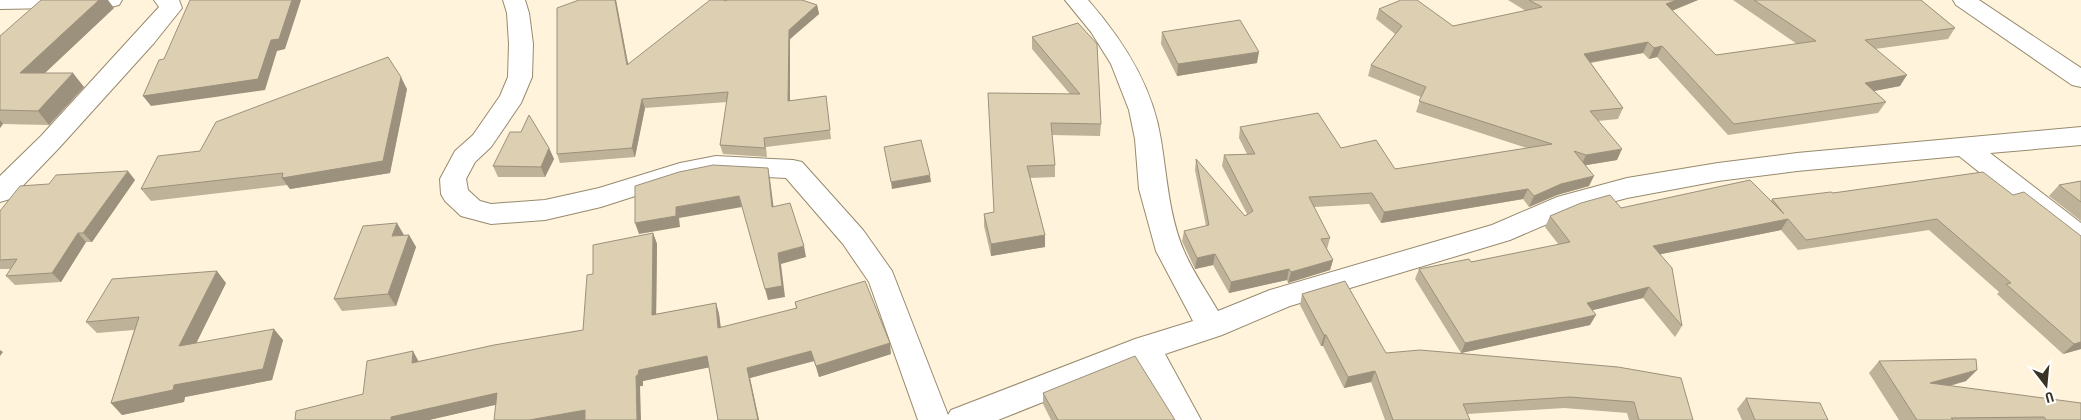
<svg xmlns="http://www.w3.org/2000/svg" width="2081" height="420" viewBox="0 0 2081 420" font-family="'Roboto Condensed',sans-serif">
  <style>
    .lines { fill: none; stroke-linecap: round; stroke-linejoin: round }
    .street-casing { stroke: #978a6e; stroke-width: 2 }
    .street { fill: #fff; fill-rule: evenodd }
    .wall { fill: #beb298 }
    .shaded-wall { fill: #9b917c }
    .building { fill: #ddcfb1; stroke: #9b917c }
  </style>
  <rect width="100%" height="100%" fill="#fff3db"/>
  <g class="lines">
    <g class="street-casing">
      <path id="street" d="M0 0H122L119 5 111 7 0 9Z
        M154 0H179L182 8 154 43 59 148 10 199 0 202V176L41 136 159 7Z
        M503 0H525L529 13 533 44 532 77 521 103 491 147 475 162 466 179 468 190 480 201 491 204 545 200 599 188 680 163 716 156 793 160 802 162 863 230 892 271 948 415 951 410 1135 339 1193 321 1156 251 1139 189 1135 139 1129 110 1111 64 1091 32 1065 0H1088C1123 40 1153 86 1161 140 1167 177 1169 216 1184 251 1193 272 1207 292 1218 311L1270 290 1492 225 1557 197 1627 178 1718 163 1797 153 2081 127V145L1990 153 2081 223V248L2071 245 1959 156 1797 171 1718 181 1627 198 1575 212 1510 240 1290 306 1222 335 1165 354 1201 420H1168L1139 364 998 420H918L869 282 843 244 786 178 716 174 682 181 601 207 545 220 491 224 461 216 445 201 441 194 440 179 455 151 473 135 500 96 508 77 509 44 507 13Z
        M1953 0H1979L2081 68V87L2072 85 1956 5Z"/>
    </g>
    <use href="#street" class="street"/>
  </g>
  <path class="wall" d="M579 0H616L628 64 726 1 817 5 819 14 790 39V101L826 96 831 139 766 147 767 157 723 154 720 145 727 102 645 108 635 157 560 163 557 154Z
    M1508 0H1698L1672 11 1716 55 1797 44 1733 0H1921L1955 28 1948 39 1875 49 1900 86 1874 91 1886 102 1878 113 1728 135 1657 57 1649 59 1643 53 1591 63 1623 108 1618 119 1598 121 1617 160 1586 165 1589 186 1557 195 1529 207 1523 199 1381 223 1369 204 1314 207 1330 238 1327 249 1333 260 1330 270 1288 283 1287 280 1229 293 1213 265 1195 269 1182 241 1184 231 1206 226 1195 170 1196 159 1245 216 1247 214 1222 166 1224 155 1247 154 1239 138 1240 127 1341 148 1395 169 1527 148 1416 112 1421 97 1368 76 1371 65 1395 34 1376 19 1379 9 1453 26 1526 11Z
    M114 8 45 73 84 87 49 125 3 124 0 128V36Z
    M1078 23 1101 124 1100 136 1052 135 1055 165V177L1030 178 1045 247 991 256 984 226V214L994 212 1070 94 1032 49V37Z
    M1162 32 1257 63 1177 76 1161 44Z
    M407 89 390 173 290 189 287 185 151 201 141 189 200 151Z
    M549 148 554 159 545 177H498L493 166Z
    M1983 172 2081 349 2063 354 1997 294 1999 292 1929 230 1798 250 1781 230 1660 254 1682 326 1675 337 1643 298 1592 310 1590 325 1461 353 1415 279 1419 269 1471 262 1559 245 1545 227 1550 216 1621 208 1771 201 1772 199 1833 193Z
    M135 180 92 242H86L61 282 15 285 6 276 11 269H0V211Z
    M2081 181V221L2049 196 2059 185Z
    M653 233 657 244 656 314 716 303 719 314 721 328 796 309 795 302 891 354 819 377 814 361 750 378 759 420H718L709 367 643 381V386L495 405 429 420H295L363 394 419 361 583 330 593 274Z
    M404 235H409L416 247 396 306 342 311 334 299Z
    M226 283 196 343 283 340 272 380 185 397 184 402 122 415 111 403 134 330 97 333 86 322Z
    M1302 294 1386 353 1618 367 1693 420H1629L1627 413 1564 408 1467 414 1470 420H1385L1371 382 1344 388 1323 346H1321L1300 305Z
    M1879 361 1966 381 1950 386 2081 420H1899L1869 373Z
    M1043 393 1175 420H1051L1043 404Z
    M1746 398 1828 420H1742L1737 409Z"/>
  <path class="shaded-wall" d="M99 0H108L114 8 31 86 20 73Z
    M292 0H301L285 49 277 51 265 90 151 106 143 96 271 40Z
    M615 0H616L630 74 627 65Z
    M1677 0H1698L1661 15 1666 4Z
    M817 5 819 14 790 39V110L788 101 789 30Z
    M1648 42 1643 53 1580 64 1584 54Z
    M1662 46 1657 57 1649 59 1654 48Z
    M1259 52 1257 63 1177 76 1178 64Z
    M73 73 84 87 49 125 38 111Z
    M1907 75 1900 86 1858 94 1865 83Z
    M401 77 407 89 390 173 290 189 282 178Z
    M642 99 645 108 635 157 632 148Z
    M0 120 3 124 0 128Z
    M549 148 554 159 545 177 541 167Z
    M1622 149 1617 160 1581 166 1586 155Z
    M768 168 770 179 775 218 772 207Z
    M128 171 135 180 92 242 83 233Z
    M930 175 931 182 892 189 891 182Z
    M1594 176 1589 186 1557 195 1529 207 1534 196 1561 184Z
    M1528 189 1523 199 1381 223 1384 212Z
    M739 196 742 207 679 218 680 227 639 234 635 223 676 207Z
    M1788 219 1781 230 1647 257 1653 246Z
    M397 223 404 235 392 236Z
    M78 233 86 242 61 282 52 273Z
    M653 233 657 244 656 326 652 315Z
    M409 235 416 247 396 306 388 294Z
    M1045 235V247L991 256V244Z
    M804 246 806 257 781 264 785 297 768 300 765 289 778 253Z
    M1215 254 1213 265 1195 269 1197 258Z
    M1333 260 1330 270 1288 283 1291 272Z
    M1289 269 1287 280 1229 293 1231 282Z
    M217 271 226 283 189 358 179 346Z
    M1649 287 1643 298 1581 313 1587 303Z
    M716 303 719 314 722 339 718 328Z
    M1596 315 1590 325 1461 353 1465 343Z
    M274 329 283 340 272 380 185 397 184 402 122 415 111 403 174 385Z
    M1324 335H1326L1323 346H1321Z
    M2081 342V349L2063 354 2074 344Z
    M890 343 891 354 819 377 816 366Z
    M0 350 3 352 0 356Z
    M413 351 419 362 412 363Z
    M811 351 814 361 750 378 759 420H758L747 368Z
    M707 356 711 367 643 381V386H640L641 420H637L636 376 639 370Z
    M1977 370 1966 381 1919 394 1930 383Z
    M1375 371 1371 382 1344 388 1348 377Z
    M497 393 503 403 429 420H391V417Z
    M585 410 589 420H529Z"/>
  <path class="building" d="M41 0H99L20 73H73L38 111 0 110V36Z
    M190 0H292L279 39 271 40 258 79 143 96 159 60 164 59Z
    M579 0H615L627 65 710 0H723L726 1 727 0H802L817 5 789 30 788 101 826 96 830 130 764 138 765 148 720 145 728 92 642 99 632 148 557 154V8Z
    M1401 0H1417L1453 26 1542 7 1529 0H1677L1666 4 1716 55 1816 41 1754 0H1921L1955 28 1865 40 1907 75 1865 83 1886 102 1734 124 1662 46 1654 48 1648 42 1584 54 1623 108 1590 111 1622 149 1586 155 1574 151 1594 176 1561 184 1534 196 1528 189 1384 212 1372 193 1309 197 1330 238 1321 239 1333 260 1291 272 1289 269 1231 282 1215 254 1197 258 1184 231 1209 225 1196 159 1245 216 1253 211 1224 155 1255 154 1240 127 1318 113 1341 148 1376 140 1395 169 1552 144 1419 101 1426 87 1371 65 1402 26 1379 9Z
    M1240 20 1259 52 1178 64 1162 32Z
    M1078 23 1097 44 1101 124 1051 123 1055 165 1027 166 1045 235 991 244 984 214 994 212 988 93 1080 94 1032 37Z
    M388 57 401 77 383 161 282 178 283 173 141 189 158 156 200 151 216 122Z
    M529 115 549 148 541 167 493 166 510 132H521Z
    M921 140 930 175 891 182 884 147Z
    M713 165 768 168 772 207 790 203 804 246 778 253 782 286 765 289 739 196 676 207V216L635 223V186L679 172Z
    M128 171 83 233H78L52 273 6 276 17 259 0 260V211L20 186 49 184 56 175Z
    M1983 172 2013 195 2024 192 2081 236V342L2074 344 2006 284 2011 283 1937 219 1806 240 1788 219 1653 246 1672 268 1682 326 1649 287 1587 303 1596 315 1465 343 1419 269 1469 259 1471 262 1570 242 1550 216 1581 203 1610 195 1621 208 1750 180 1784 214 1772 199 1831 192 1833 193Z
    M2081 181V202L2059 185Z
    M397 223 392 236 409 235 388 294 334 299 363 226Z
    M653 233 652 315 716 303 718 328 797 308 795 302 865 281 890 343 816 366 811 351 747 368 758 420H718L707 356 639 370 638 375 636 376 637 420H585V410L529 420H494L497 393 391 417V420H295L296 411 363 394 367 361 413 351 412 363 494 345 583 330 587 275 593 274V245Z
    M217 271 179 346 274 329 263 369 174 385 173 390 111 403 139 317 86 322 112 279Z
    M1345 281 1386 353 1420 350 1618 367 1681 378 1693 420H1639L1634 402 1570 397 1463 404 1470 420H1393L1375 371 1348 377 1326 335H1324L1302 294Z
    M1135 356 1175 420H1058L1043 393Z
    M1976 359 1977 370 1930 383 2081 403V420H2046L2044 417 1951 418 1953 420H1917L1879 361Z
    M1746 398 1820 403 1828 420H1755Z"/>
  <g transform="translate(2046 385) rotate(164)" stroke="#ffffff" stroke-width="4" paint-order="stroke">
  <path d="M0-4L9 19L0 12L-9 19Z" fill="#393327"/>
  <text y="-8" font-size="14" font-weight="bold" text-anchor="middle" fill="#393327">U</text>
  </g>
</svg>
